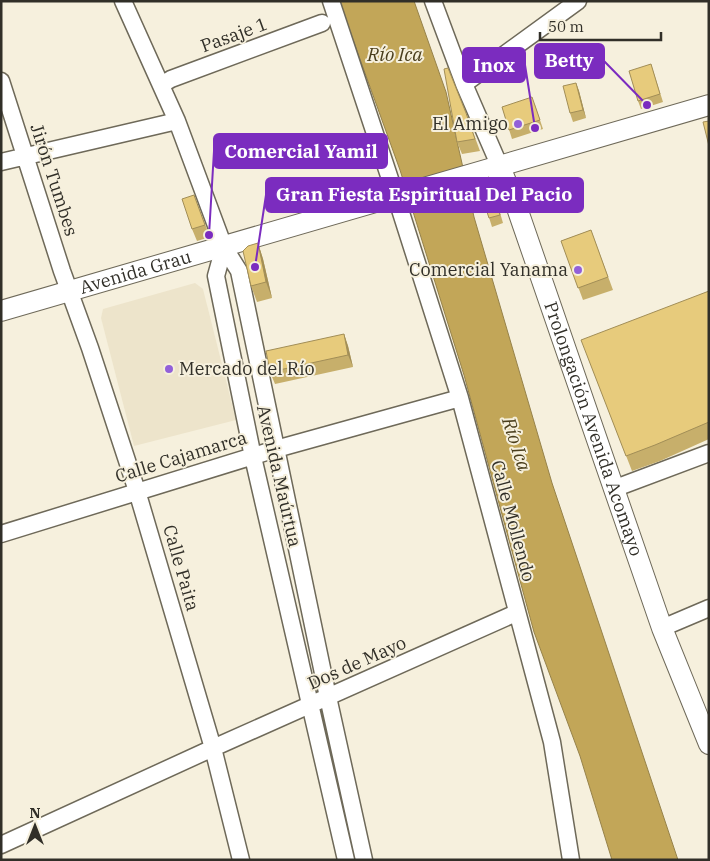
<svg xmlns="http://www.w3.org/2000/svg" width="710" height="861" viewBox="0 0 710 861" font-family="'IBM Plex Serif',serif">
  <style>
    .built { fill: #ede4cb }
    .water { fill: #c2a658; stroke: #96824a }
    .pier { fill: #f6f0dd }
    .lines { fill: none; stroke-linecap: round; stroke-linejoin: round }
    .minor-casing { stroke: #6e6959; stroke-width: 19 }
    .major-casing { stroke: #6e6959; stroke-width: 22 }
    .minor { stroke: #fff; stroke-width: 16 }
    .major { stroke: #fff; stroke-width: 20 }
    .wall { fill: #c7af6b }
    .shaded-wall { fill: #a28e57 }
    .building { fill: #e7cb7c; stroke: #a28e57 }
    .poi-dot { fill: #9260d9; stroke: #f6f0dd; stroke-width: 2 }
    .labels { text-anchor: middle; stroke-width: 4; stroke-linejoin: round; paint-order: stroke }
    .street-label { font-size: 18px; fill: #312f28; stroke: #f6f0dd }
    .poi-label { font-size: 18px; fill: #312f28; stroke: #f6f0dd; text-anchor: end }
    .water-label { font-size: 19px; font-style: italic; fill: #4a3e1c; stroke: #f6f0dd }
    .leader { fill: none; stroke: #7b2cbf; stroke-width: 2 }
    .callout-dot { fill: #7b2cbf; stroke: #f6f0dd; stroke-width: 2 }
    .callout { fill: #7b2cbf; stroke: #7b2cbf; stroke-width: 2 }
    .callout-label { font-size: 19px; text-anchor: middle; font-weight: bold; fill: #fff }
  </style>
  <rect width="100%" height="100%" fill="#f6f0dd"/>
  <path class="built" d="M195 283 203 289 236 420 134 446 101 318 103 309Z"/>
  <path class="water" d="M339 1H414L446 92 474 217 552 483 678 860H612L580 756 534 632 464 375 400 170Z"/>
  <path class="pier" d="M466 171 470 191 410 208 404 189Z"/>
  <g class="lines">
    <g class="minor-casing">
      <path id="minor" d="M123 1 177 121 224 247 239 271 328 697 364 860
        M331 1 396 197 460 398 552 742 571 860
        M433 1 464 84 500 167
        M1 81 62 271 90 348 137 491 213 748 241 860
        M464 84 578 1
        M161 85 171 79 322 23
        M1 162 177 121
        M224 247 216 276 253 457 346 860
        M613 489 709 453
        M1 534 276 449 460 398
        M662 628 709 608
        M1 845 213 748 516 613"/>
    </g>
    <g class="major-casing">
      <g id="major">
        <path id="s1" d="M500 167 517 208 662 628 709 744"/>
        <path id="s2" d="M1 311C237 243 473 174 709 105"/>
      </g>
    </g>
    <use href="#minor" class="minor"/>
    <use href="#major" class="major"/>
  </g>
  <path class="wall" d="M651 64 663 102 641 109 638 101Z
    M576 83 579 91 586 118 573 122 570 113Z
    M535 105 543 129 512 139 502 107Z
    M466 113 480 151 462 154 457 142Z
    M492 185 503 223 492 227 487 211 482 213 479 204 480 189Z
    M194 195 210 237 197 241 192 229Z
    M591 230 613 290 583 300 561 241Z
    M258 243 263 259 272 298 257 302 251 286Z
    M709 291V439L660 461 632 471 587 355Z
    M344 334 348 346 353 367 275 384 270 372Z"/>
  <path class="shaded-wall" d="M576 83 579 91 586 118 583 110Z
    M258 243 263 259 272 298 266 282Z
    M344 334 348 346 353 367 348 355Z"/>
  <path class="building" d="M651 64 660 94 638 101 629 71Z
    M448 68 466 113 475 139 457 142 444 69Z
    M576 83 583 110 570 113 563 86Z
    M532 97 540 120 509 130 502 107Z
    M709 121V146L703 122Z
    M489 177 500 215 489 218 484 203 479 204 475 190 480 189 477 181Z
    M194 195 205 225 192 229 182 199Z
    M591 230 608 277 578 288 561 241Z
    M258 243 266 282 251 286 243 251 248 246Z
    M709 291V422L655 445 626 456 581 340Z
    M344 334 348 355 270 372 266 351Z"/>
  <g class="poi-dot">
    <circle cx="518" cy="124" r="5"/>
    <circle cx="578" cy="270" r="5"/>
    <circle cx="169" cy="369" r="5"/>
  </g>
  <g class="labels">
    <g class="street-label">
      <text transform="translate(234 35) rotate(-20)" y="6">Pasaje 1</text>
      <text transform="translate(54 180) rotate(72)" y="6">Jirón Tumbes</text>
      <text dy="6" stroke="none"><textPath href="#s2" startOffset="140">Avenida Grau</textPath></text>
      <text dy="6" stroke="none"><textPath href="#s1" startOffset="278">Prolongación Avenida Acomayo</textPath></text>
      <text transform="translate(181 457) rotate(-17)" y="6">Calle Cajamarca</text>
      <text transform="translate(279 476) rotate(77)" y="6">Avenida Maúrtua</text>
      <text transform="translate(513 521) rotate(75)" y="6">Calle Mollendo</text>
      <text transform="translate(181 568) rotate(74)" y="6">Calle Paita</text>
      <text transform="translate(357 663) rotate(-24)" y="6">Dos de Mayo</text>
    </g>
    <g class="poi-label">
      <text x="508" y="130">El Amigo</text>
      <text x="568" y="276">Comercial Yanama</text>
      <text x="179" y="375" text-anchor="start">Mercado del Río</text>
    </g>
    <g class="water-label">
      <text x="395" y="61">Río Ica</text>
      <text transform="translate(517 444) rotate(72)" y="7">Río Ica</text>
    </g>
  </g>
  <path class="leader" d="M647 105L604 61M535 128L525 65M209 235L214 151M255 267L266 195"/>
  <g class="callout-dot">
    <circle cx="647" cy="105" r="5"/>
    <circle cx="535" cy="128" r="5"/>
    <circle cx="209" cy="235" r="5"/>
    <circle cx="255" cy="267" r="5"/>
  </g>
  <g class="callout">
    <rect x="535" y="44" width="69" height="34" rx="5"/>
    <rect x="463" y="48" width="62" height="34" rx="5"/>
    <rect x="214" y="134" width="173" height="34" rx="5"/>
    <rect x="266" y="178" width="317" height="34" rx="5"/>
  </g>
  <g class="callout-label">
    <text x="569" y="67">Betty</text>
    <text x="494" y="72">Inox</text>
    <text x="301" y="158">Comercial Yamil</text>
    <text x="424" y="201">Gran Fiesta Espiritual Del Pacio</text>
  </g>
  <rect width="710" height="861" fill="none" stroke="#312f28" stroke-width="5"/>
  <g transform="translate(35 826)" stroke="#f6f0dd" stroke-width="4" paint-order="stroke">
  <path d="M0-4L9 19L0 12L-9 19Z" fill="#312f28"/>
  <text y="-8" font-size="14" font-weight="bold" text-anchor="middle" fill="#312f28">N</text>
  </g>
  <path d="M540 32v8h121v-8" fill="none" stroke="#312f28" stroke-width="2.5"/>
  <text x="548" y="32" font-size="15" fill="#312f28" stroke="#f6f0dd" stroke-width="4" paint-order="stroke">50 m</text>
</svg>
